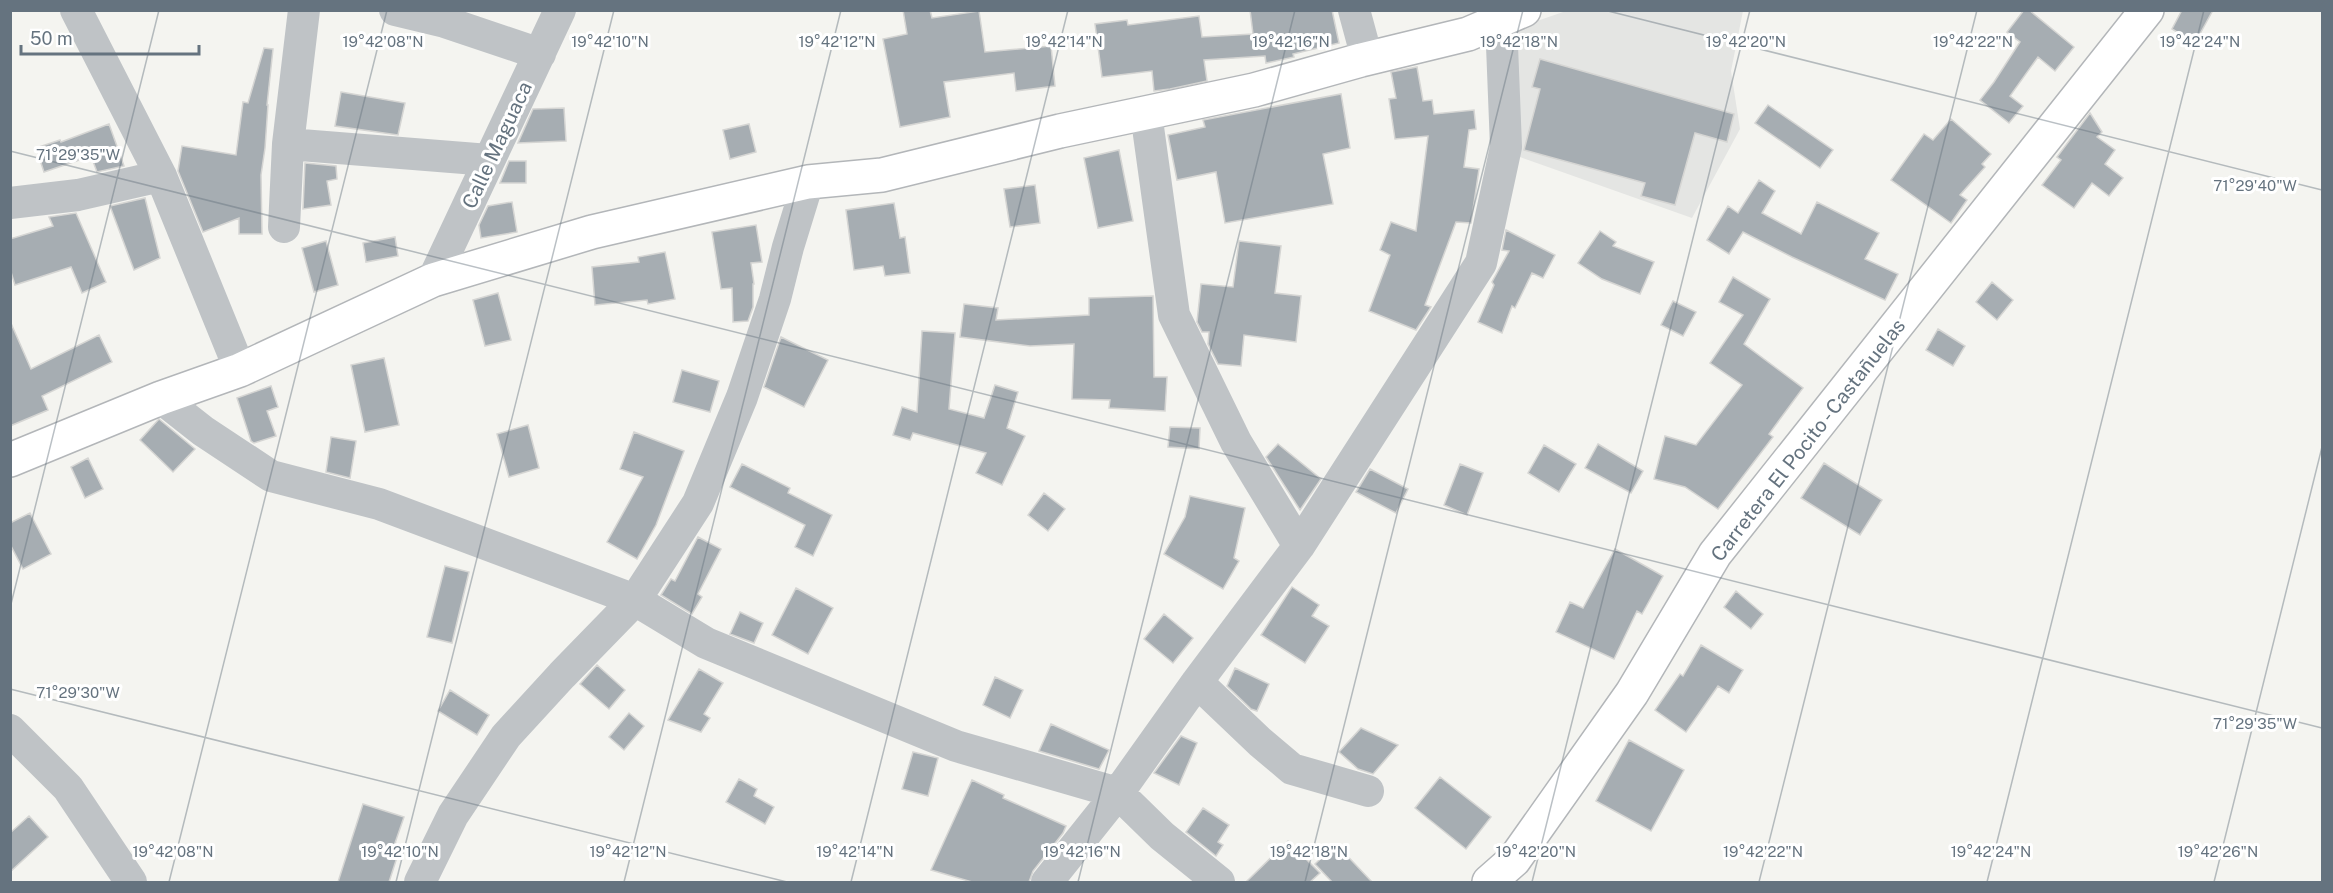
<svg xmlns="http://www.w3.org/2000/svg" width="2333" height="893" viewBox="0 0 2333 893" font-family="'Public Sans',sans-serif">
  <style>
    .built { fill: #e4e5e3 }
    .building { fill: #a6adb2; stroke: #d5d5d3; stroke-width: 1.5 }
    .lines { fill: none; stroke-linecap: round; stroke-linejoin: round }
    .major-casing { stroke: #b3b6b9; stroke-width: 36 }
    .minor { stroke: #bfc3c6; stroke-width: 32 }
    .major { stroke: #fff; stroke-width: 33 }
    .ticks { fill: none; stroke: #65737f; stroke-width: 1.5; stroke-opacity: 0.45 }
    .labels { text-anchor: middle; stroke-width: 6; stroke-linejoin: round; paint-order: stroke }
    .street-label { font-size: 20px; fill: #65737f; stroke: #fff }
    .ticks-label { font-size: 15px; text-anchor: middle; fill: #65737f; stroke: #fff; stroke-width: 6; stroke-linejoin: round; paint-order: stroke }
  </style>
  <rect width="100%" height="100%" fill="#f4f4f0"/>
  <path class="built" d="M1566 11H1743L1731 71 1740 129 1692 218 1520 157 1511 30Z"/>
  <path class="building" d="M903 10H930L932 18 979 11 985 52 1051 46 1055 86 1016 91 1014 73 944 82 950 117 900 127 883 39 907 34Z
    M1250 10H1332L1339 43 1293 54 1294 57 1266 63 1265 56 1204 60 1207 81 1170 89 1154 91 1152 71 1102 77 1095 24 1127 20 1128 25 1199 16 1202 37 1253 34Z
    M2024 10H2029L2074 47 2055 71 2038 57 2010 96 2023 106 2009 123 1980 100 1994 82 2020 42 2007 32Z
    M2182 10H2213L2195 43 2172 29Z
    M264 48 273 49 267 105H268L265 148 261 175 262 234H239V218L203 232 178 171 182 146 236 155 243 102 248 103Z
    M1540 59 1734 114 1727 142 1695 133 1675 205 1641 196 1645 183 1524 150 1540 89 1532 87Z
    M1417 67 1423 101 1432 100 1434 114 1474 110 1476 129 1469 130 1464 167 1479 169 1471 223 1456 222 1425 305 1431 307 1416 330 1369 311 1390 255 1380 250 1391 222 1416 231 1428 136 1395 139 1389 99 1396 98 1391 72Z
    M341 92 405 103 398 135 335 126Z
    M1341 94 1350 148 1323 154 1333 204 1225 223 1216 172 1177 180 1168 135 1205 127 1203 120Z
    M1768 105 1833 150 1820 168 1755 123Z
    M564 108 566 141 518 143 533 109Z
    M2090 113 2102 132 2097 137 2115 150 2105 164 2123 178 2109 196 2092 183 2074 208 2042 185 2061 160 2057 157Z
    M1951 119 1991 154 1982 164 1985 167 1960 195 1967 200 1951 223 1891 180 1924 134 1933 140Z
    M109 124 124 166 97 172 91 156 44 172 36 148 60 140 61 142Z
    M749 124 756 152 730 159 723 130Z
    M1119 150 1133 221 1098 228 1084 158Z
    M509 161H526V183H500Z
    M305 163 336 166 337 179 327 181 331 205 303 209Z
    M1759 180 1775 191 1762 213 1801 234 1817 202 1879 233 1865 259 1898 274 1885 300 1792 257 1743 232 1729 254 1707 240 1728 206 1738 213Z
    M1035 185 1040 223 1010 227 1004 189Z
    M145 198 160 258 134 270 110 206Z
    M512 202 517 232 481 238 479 225 488 206Z
    M894 203 900 238 905 237 910 273 885 276 883 266 854 270 846 210Z
    M76 213 106 282 82 293 71 267 15 285 10 269V239L53 226 49 217Z
    M756 225 762 262 751 263 754 284H753V307L748 321 733 322 732 288 721 289 712 232Z
    M1506 230 1555 255 1543 278 1532 273 1515 308 1512 306 1502 333 1478 322 1494 285 1492 282 1509 251 1502 250Z
    M1600 231 1616 242 1613 246 1654 262 1640 294 1602 279 1578 263Z
    M395 237 398 256 366 262 363 243Z
    M326 241 338 285 314 292 302 248Z
    M1239 241 1281 246 1275 293 1301 296 1296 342 1244 335 1241 366 1218 364 1208 344 1209 332H1202L1197 322 1201 284 1233 287Z
    M665 252 675 299 648 304 647 300 595 305 592 267 639 262 638 257Z
    M1733 277 1770 299 1744 344 1803 388 1769 434 1773 437 1718 509 1685 487 1654 479 1665 436 1696 445 1742 385 1710 363 1743 315 1719 302Z
    M1992 282 2013 300 1997 320 1976 302Z
    M498 293 511 340 485 346 473 300Z
    M1153 296 1154 377H1167L1165 411 1109 408 1110 400 1072 399 1074 344 1030 346 960 337 964 304 998 308 996 320 1089 315V298Z
    M1673 301 1696 312 1683 336 1661 325Z
    M10 321 31 369 99 335 112 362 42 396 48 410 10 426Z
    M1938 329 1965 346 1953 366 1926 350Z
    M922 331 955 333 949 409 984 418 995 385 1018 392 1007 428 1025 436 1002 485 976 473 986 453 913 433 910 440 893 435 902 407 917 412Z
    M781 337 828 360 804 407 764 387Z
    M384 358 399 425 365 432 351 365Z
    M682 370 719 381 710 412 673 402Z
    M271 386 278 407 267 411 276 436 254 443 251 441 237 398Z
    M159 419 195 449 173 472 140 440Z
    M528 425 539 468 509 477 497 434Z
    M1170 427 1200 428 1199 449 1168 447Z
    M634 432 684 451 656 525 637 559 607 542 643 477 620 469Z
    M331 437 356 441 350 478 326 472Z
    M1278 444 1321 479 1300 510 1266 457Z
    M1598 444 1643 471 1631 493 1585 468Z
    M1544 445 1576 464 1559 492 1528 473Z
    M88 458 103 489 85 498 71 467Z
    M1824 463 1882 500 1860 535 1801 498Z
    M742 464 790 488 788 493 832 515 813 556 795 547 805 525 730 487Z
    M1460 464 1483 473 1467 515 1444 505Z
    M1370 469 1408 489 1396 513 1356 492Z
    M1044 493 1065 509 1048 531 1028 515Z
    M1190 496 1245 508 1234 558 1239 561 1223 589 1164 554 1185 517Z
    M30 513 51 554 23 569 10 544V523Z
    M698 537 721 549 698 594 702 597 692 614 661 595 671 579 675 581Z
    M1615 549 1663 576 1642 614 1637 611 1614 659 1556 632 1570 602 1583 608Z
    M445 566 469 572 452 643 427 637Z
    M1292 587 1319 605 1312 616 1329 626 1305 663 1261 635Z
    M796 588 833 608 808 654 772 635Z
    M1736 591 1763 614 1751 629 1724 607Z
    M740 612 763 623 754 643 730 634Z
    M1164 614 1193 638 1173 663 1144 639Z
    M1701 645 1743 670 1729 693 1718 686 1686 732 1655 710 1680 674 1683 676Z
    M597 665 625 690 609 709 580 684Z
    M1235 668 1269 684 1257 711 1251 709 1227 686Z
    M699 669 723 683 704 714 710 718 701 732 668 720Z
    M995 677 1023 690 1010 718 983 705Z
    M450 690 489 715 477 735 438 711Z
    M629 713 644 726 624 750 609 737Z
    M1051 724 1109 750 1099 769 1039 751Z
    M1361 728 1398 745 1373 774 1358 769 1339 752Z
    M1181 736 1197 743 1179 785 1154 773Z
    M1629 740 1684 770 1651 831 1596 801Z
    M913 752 938 758 928 796 902 789Z
    M1440 777 1491 817 1466 849 1415 808Z
    M739 779 757 789 754 796 774 807 765 824 726 802Z
    M972 780 1004 795 1003 798 1066 826 1063 833 1033 871 1029 882H972L931 870Z
    M363 804 404 817 395 843 401 845 389 882H338Z
    M1203 808 1229 825 1218 842 1223 845 1216 856 1186 832Z
    M29 816 48 837 10 872V833Z
    M1288 841 1320 873 1310 882H1246Z
    M1336 844 1372 882H1332L1315 864Z"/>
  <g class="lines">
    <g class="major-casing">
      <path id="major" d="M10 460 161 398 240 370 433 280 592 232 808 182 882 175 1060 131 1254 90 1361 60 1468 34 1524 10
        M1489 882 1514 860 1632 693 1715 554 2147 10"/>
    </g>
    <path class="minor" d="M76 10 161 176 240 370
      M395 10 445 22 540 54
      M1354 10 1367 58
      M1146 113 1174 315 1236 442 1299 546
      M288 144 489 160
      M10 203 78 195 161 176
      M284 227 288 144 304 10
      M433 280 560 10
      M161 398 203 431 271 476 379 504 635 600 706 643 956 746 1118 793 1162 836 1219 882
      M1197 682 1260 742 1292 769 1368 791
      M10 730 68 788 131 882
      M420 882 453 815 506 736 562 675 635 600 698 503 742 397 775 299 788 247 808 182
      M1047 882 1118 793 1197 682 1299 546 1481 263 1506 147 1501 20"/>
    <use href="#major" class="major"/>
  </g>
  <path class="ticks" d="M1604 10 2322 190M10 151 2322 728M10 608 159 10M10 689 787 882M169 882 387 10M396 882 614 10M624 882 841 10M851 882 1068 10M1078 882 1295 10M1305 882 1523 10M1532 882 1750 10M1759 882 1977 10M1987 882 2204 10M2214 882 2322 447"/>
  <g class="labels">
    <g class="street-label">
      <text transform="translate(497 145) rotate(-65)" y="7">Calle Maguaca</text>
      <text transform="translate(1808 440) rotate(-52)" y="7">Carretera El Pocito - Castañuelas</text>
    </g>
  </g>
  <g class="ticks-label">
    <text x="383" y="47">19°42'08"N</text>
    <text x="610" y="47">19°42'10"N</text>
    <text x="837" y="47">19°42'12"N</text>
    <text x="1064" y="47">19°42'14"N</text>
    <text x="1291" y="47">19°42'16"N</text>
    <text x="1519" y="47">19°42'18"N</text>
    <text x="1746" y="47">19°42'20"N</text>
    <text x="1973" y="47">19°42'22"N</text>
    <text x="2200" y="47">19°42'24"N</text>
    <text x="78" y="160">71°29'35"W</text>
    <text x="2255" y="191">71°29'40"W</text>
    <text x="78" y="698">71°29'30"W</text>
    <text x="2255" y="729">71°29'35"W</text>
    <text x="173" y="857">19°42'08"N</text>
    <text x="400" y="857">19°42'10"N</text>
    <text x="628" y="857">19°42'12"N</text>
    <text x="855" y="857">19°42'14"N</text>
    <text x="1082" y="857">19°42'16"N</text>
    <text x="1309" y="857">19°42'18"N</text>
    <text x="1536" y="857">19°42'20"N</text>
    <text x="1763" y="857">19°42'22"N</text>
    <text x="1991" y="857">19°42'24"N</text>
    <text x="2218" y="857">19°42'26"N</text>
  </g>
  <rect width="2333" height="893" fill="none" stroke="#65737f" stroke-width="24"/>
  <path d="M21 45v9h178v-9" fill="none" stroke="#65737f" stroke-width="3"/>
  <text x="30" y="45" font-size="18" fill="#65737f" stroke="#ffffff" stroke-width="4.5" paint-order="stroke">50 m</text>
</svg>
